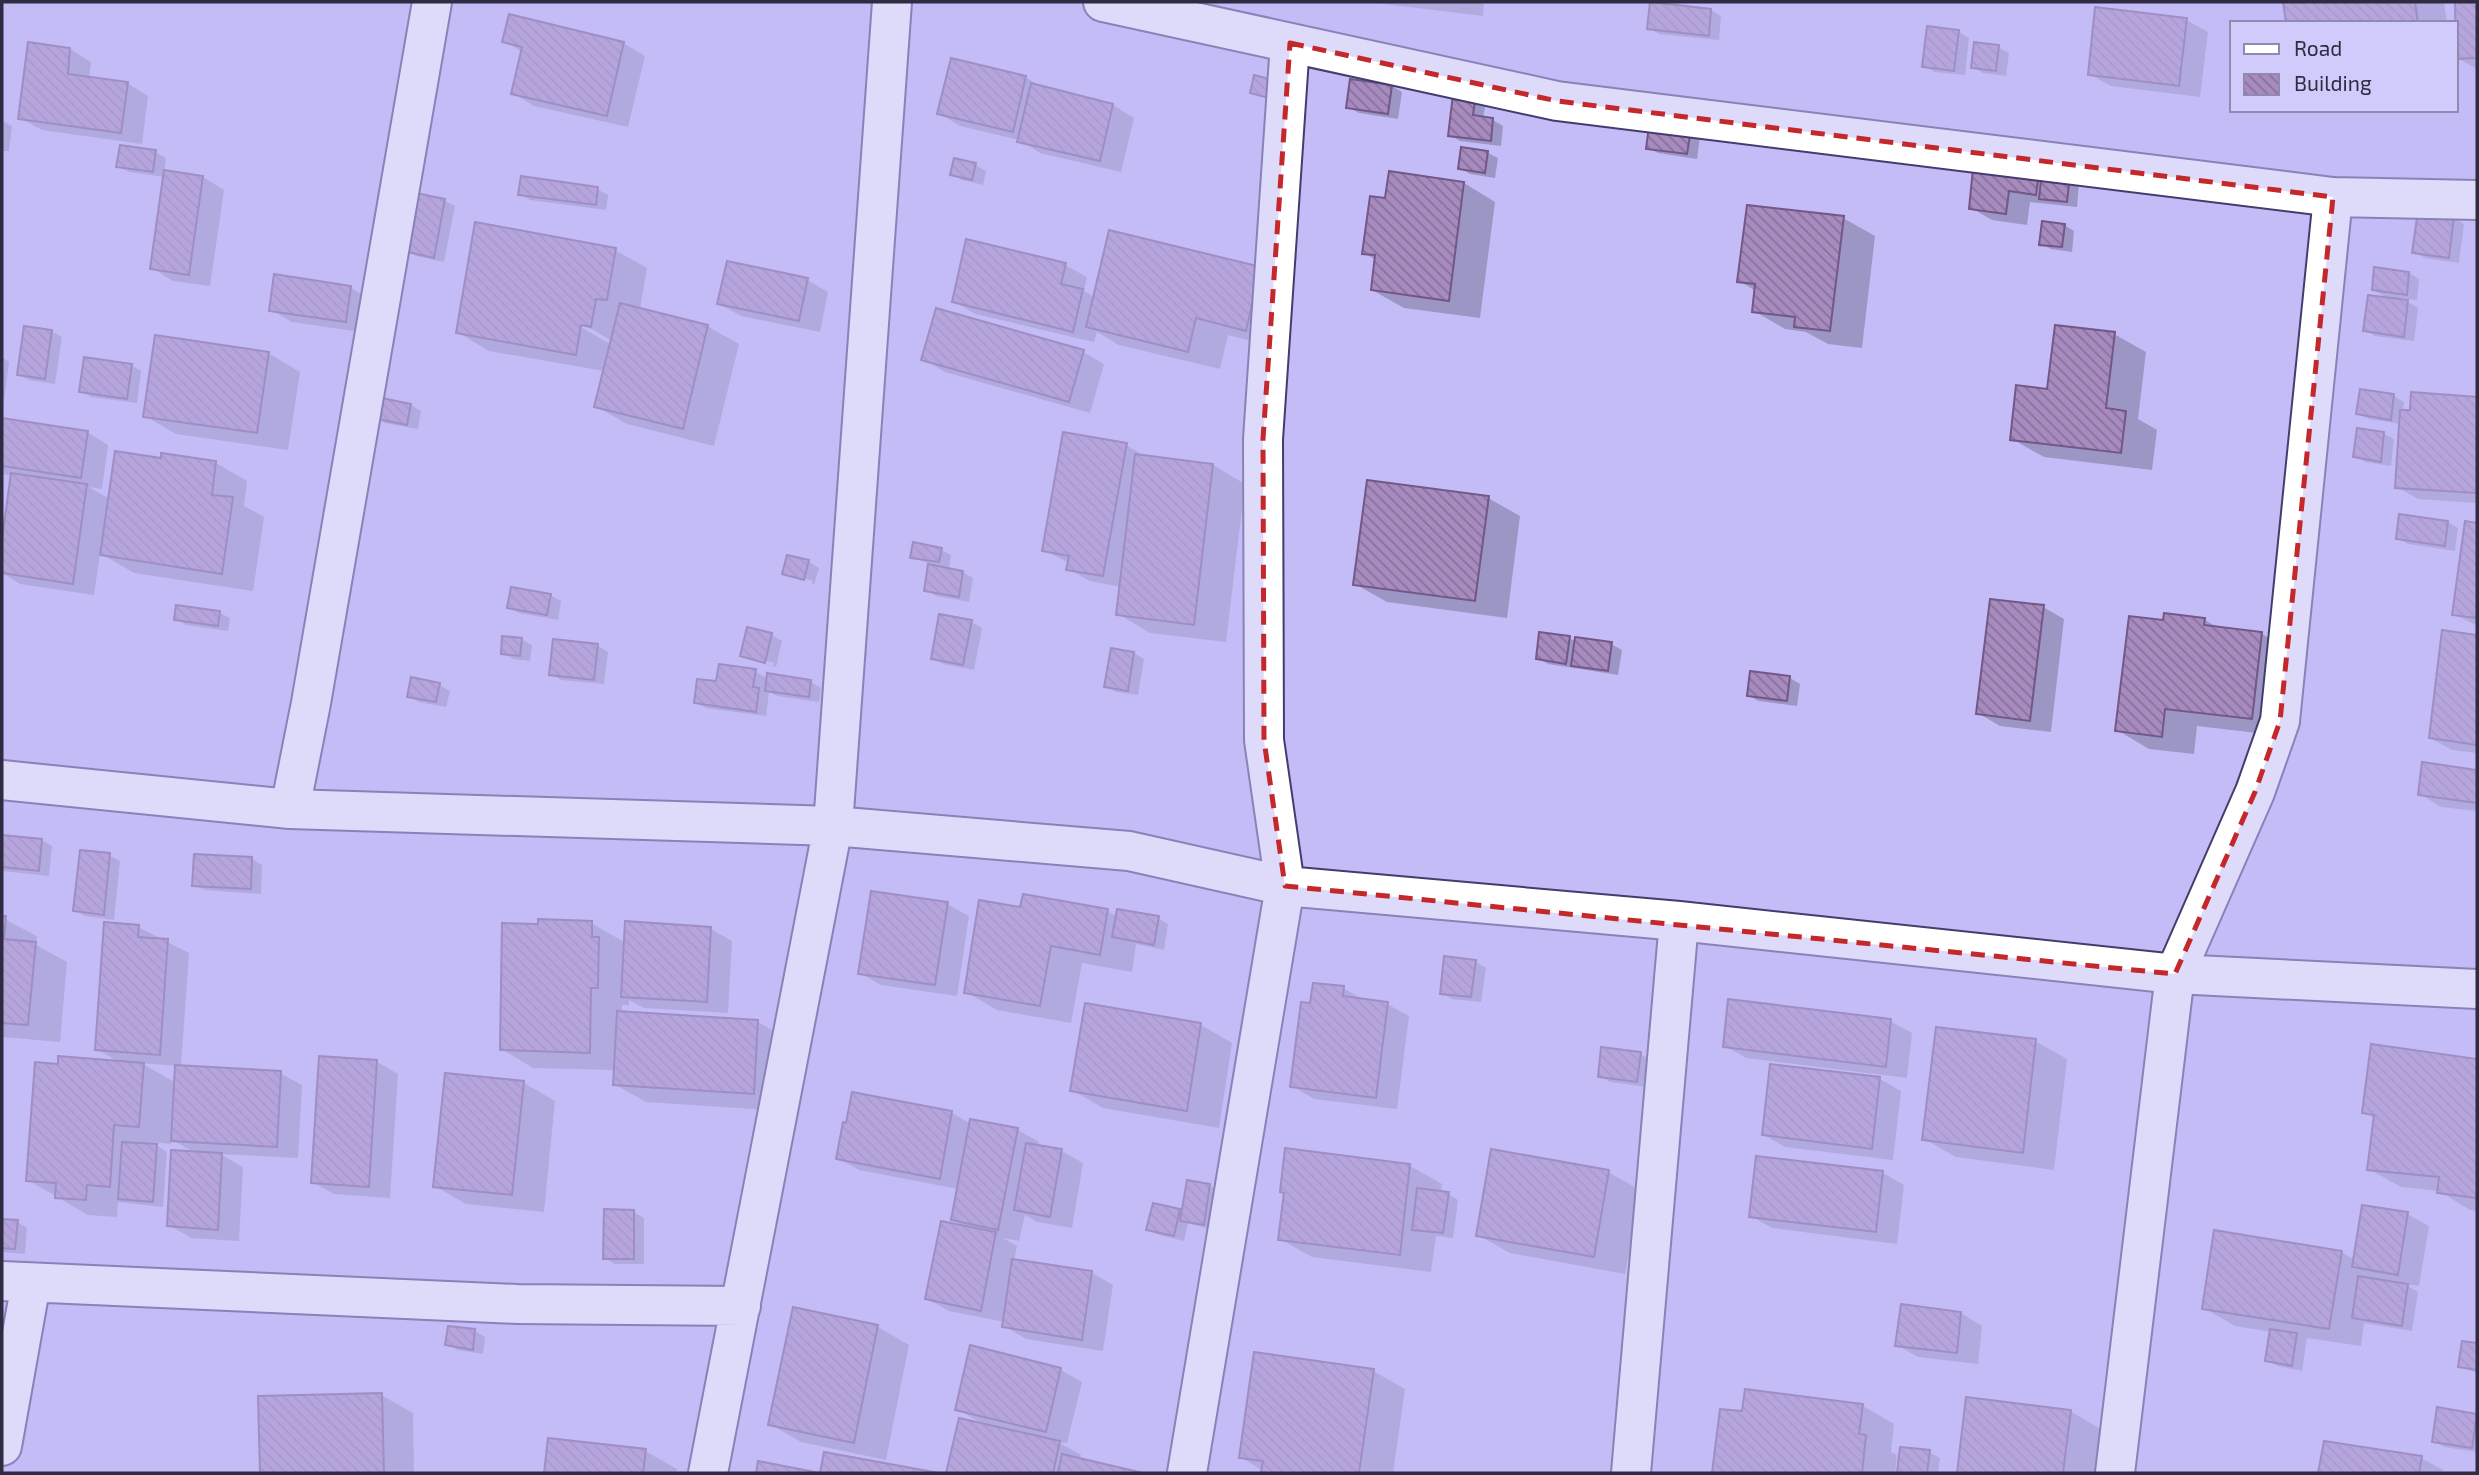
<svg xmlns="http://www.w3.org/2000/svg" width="2479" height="1475" viewBox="0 0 2479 1475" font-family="'Exo 2',sans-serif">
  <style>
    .shadow { fill: #0003; fill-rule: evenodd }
    .building { fill: url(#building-back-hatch); stroke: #735788; stroke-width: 2 }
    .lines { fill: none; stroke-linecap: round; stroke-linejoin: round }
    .street-casing { stroke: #443c6d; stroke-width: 42 }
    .street { stroke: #fff; stroke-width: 38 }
    .marked { fill: none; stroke: #c5282b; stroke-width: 5; stroke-dasharray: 14 9; stroke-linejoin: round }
  </style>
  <defs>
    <pattern id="building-back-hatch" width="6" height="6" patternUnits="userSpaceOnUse" patternTransform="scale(1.75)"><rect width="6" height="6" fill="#a78abe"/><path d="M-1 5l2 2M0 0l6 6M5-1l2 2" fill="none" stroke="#88719c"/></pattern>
  </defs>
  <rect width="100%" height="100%" fill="#c3bcf6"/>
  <path class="shadow" d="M1368 2H1484L1483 16Z
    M2285 2H2444L2447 23H2288Z
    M2456 2H2477V69L2457 58Z
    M1711 10 1721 16 1719 40 1659 34 1649 28Z
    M2186 20 2208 32 2200 97 2111 86 2089 74Z
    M1929 28 1959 32 1969 38 1965 75 1935 72 1924 66Z
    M504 41 623 43 645 56 628 127 534 106 513 93 522 52Z
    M1998 47 2009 53 2006 76 1983 73 1973 67Z
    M70 49 91 62 89 79 127 83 148 96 142 144 42 130 20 118Z
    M1025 77 1044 88 1113 105 1134 118 1121 172 1040 153 1019 140 960 126 939 113Z
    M1351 81 1392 86 1402 92 1398 119 1359 113 1348 107Z
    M1456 87 1487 96 1483 118 1493 120 1503 126 1501 146 1460 141 1450 135Z
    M2 121 12 126 9 151H2Z
    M1701 130 1697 159 1658 153 1648 148Z
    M155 152 166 158 164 172 203 177 224 190 210 286 173 281 152 268 165 177 129 172 118 166Z
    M1488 153 1498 158 1495 178 1470 174 1460 168Z
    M1976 159 2079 182 2077 207 2030 202 2027 225 1992 220 1971 208Z
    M975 165 986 171 983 185 962 180 952 174Z
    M1464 183 1495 202 1480 318 1404 308 1372 290 1376 260 1364 253 1387 200Z
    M597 189 608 195 606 210 530 200 520 194Z
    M445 201 455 206 444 262 416 256 406 250Z
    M1843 218 1875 236 1862 348 1828 344 1806 332 1785 329 1754 311 1756 291 1739 281Z
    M2454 218 2464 224 2459 263 2425 258 2414 252Z
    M2064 225 2074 231 2072 252 2051 249 2041 244Z
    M615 250 647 268 640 309 707 326 739 344 714 446 627 424 596 406 604 371 489 351 457 332ZM574 319 612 341V345L572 322Z
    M1065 265 1087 277 1084 291 1094 297 1261 269 1278 348 1228 335 1220 369 1119 345 1097 332 1094 342 975 314 954 301Z
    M2409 273 2419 279 2417 300 2401 298 2418 308 2414 341 2375 336 2365 330 2391 300 2373 290Z
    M807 280 828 292 820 332 741 316 719 304Z
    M351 288 372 300 367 333 292 322 271 310Z
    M51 331 62 337 55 384 29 380 18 374Z
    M2114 334 2146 352 2138 419 2157 430 2152 470 2044 457 2012 439 2049 391Z
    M1083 352 1104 364 1090 413 945 372 923 359Z
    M268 353 300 372 288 450 176 434 145 416Z
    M2 357 9 362 2 415Z
    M131 365 141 371 137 403 91 397 81 391Z
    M2412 394 2477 399V503L2418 499 2397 487 2401 424 2369 419 2358 414 2394 396 2404 402 2403 411 2412 412Z
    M378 399 411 405 421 411 418 429 385 423 375 417Z
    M2 420 87 432 108 445 102 489 89 487 110 499 216 463 247 481 244 506 264 517 253 591 134 573 100 553 94 595 20 584 2 573V551L12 476 2 474Z
    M2384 434 2394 439 2391 466 2365 462 2355 456Z
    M1126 445 1148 458 1213 465 1245 484 1226 642 1150 633 1118 614 1121 587 1090 581 1068 569 1069 563 1044 550Z
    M1488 498 1520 516 1507 618 1387 602 1355 584Z
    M2448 522 2458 528 2455 551 2408 544 2398 538Z
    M2466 523 2477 524V626L2454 614Z
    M941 550 951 555 949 570 963 572 973 578 969 602 936 596 926 590 930 564 912 557Z
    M789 557 809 562 819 568 814 585 812 584 813 581 793 575V578L784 573Z
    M550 595 561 601 558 620 519 613 509 607Z
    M178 607 220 613 230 618 228 631 186 625 176 619Z
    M2043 607 2064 619 2051 732 2000 726 1978 713Z
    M2166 615 2205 620 2220 629 2262 634 2293 652 2283 736 2197 726 2194 754 2149 749 2117 730Z
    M971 622 982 628 974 670 943 664 933 658Z
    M748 630 772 635 782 641 776 667 752 661 774 666V663L751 657V661L742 656Z
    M2444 632 2477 637V753L2452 750 2430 738Z
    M1569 638 1576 642 1611 644 1622 650 1618 675 1548 664 1538 658Z
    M521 639 532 645 530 661 513 659 503 653Z
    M598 646 608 652 604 684 561 680 551 674Z
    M1134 653 1144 659 1138 695 1116 692 1106 686Z
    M755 671 768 679 811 682 821 688 819 702 777 696 769 692 766 716 706 708 695 702 718 683Z
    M1790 678 1800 684 1797 706 1759 701 1749 696Z
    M439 685 450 691 446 707 419 702 409 696Z
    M2424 764 2477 772V811L2441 807 2420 794Z
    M2 837 42 840 52 846 49 876 2 871Z
    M109 855 120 861 114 920 85 916 75 910Z
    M252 859 262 865 261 894 205 890 194 885Z
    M947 904 969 916 957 996 881 985 860 973Z
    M1022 909 1107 911 1117 917 1158 918 1168 924 1164 950 1136 944 1132 972 1082 963 1071 1023 997 1010 966 992Z
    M2 918 37 936 36 945 67 962 60 1042 2 1037Z
    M591 923 626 943 711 929 732 941 728 1013 644 1008 629 1000V1005H622V1013L758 1022 790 1040 785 1111 646 1102 614 1084 615 1070 533 1068 502 1049Z
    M138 927 189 953 181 1067 280 1073 302 1085 298 1158 220 1154 243 1167 239 1241 191 1238 169 1225 195 1153 171 1139V1144L151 1142 167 1152 163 1207 118 1202 117 1217 88 1215 28 1180 59 1065 120 1063 97 1049ZM141 1063 177 1066 176 1083Z
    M1446 958 1476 962 1486 968 1481 1002 1452 999 1442 993Z
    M1343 988 1364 1000 1387 1004 1409 1016 1397 1109 1314 1099 1292 1086Z
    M1086 1005 1201 1025 1232 1043 1219 1128 1103 1108 1072 1090Z
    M1890 1021 1912 1033 1907 1078 1746 1058 1725 1046Z
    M2035 1041 2067 1059 2054 1170 1956 1157 1924 1139Z
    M2372 1046 2477 1060V1211L2470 1210 2439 1191 2401 1187 2369 1169 2376 1119 2364 1112Z
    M1640 1054 1651 1060 1647 1087 1610 1082 1600 1076Z
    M377 1062 398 1074 390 1198 334 1194 312 1182Z
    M1880 1079 1901 1091 1893 1160 1785 1147 1764 1135Z
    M524 1083 555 1101 544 1212 466 1204 435 1186Z
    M853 1094 952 1113 971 1124 972 1121 1018 1130 1039 1142 1038 1147 1062 1151 1083 1163 1072 1228 1037 1222 1025 1215 1019 1241 1003 1238 1017 1246 1014 1261 1092 1273 1113 1285 1103 1351 1026 1339 1004 1326 1005 1322 949 1311 927 1299 965 1227 953 1220 958 1189 859 1170 838 1158Z
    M1287 1150 1410 1166 1442 1184 1441 1193 1448 1194 1458 1200 1453 1238 1436 1236 1431 1272 1312 1257 1280 1239 1286 1193Z
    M1608 1172 1640 1190 1625 1274 1510 1253 1478 1235Z
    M1883 1173 1904 1185 1897 1244 1772 1228 1751 1216Z
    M1189 1182 1210 1186 1220 1192 1214 1230 1188 1223 1184 1241 1159 1235 1148 1229 1154 1205 1183 1213Z
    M634 1212 644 1218V1264H615L605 1258Z
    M2407 1214 2429 1226 2419 1286 2404 1284 2418 1292 2412 1331 2364 1323 2361 1346 2307 1338 2302 1371 2278 1366 2267 1361 2272 1332 2235 1326 2204 1308 2341 1252 2355 1260Z
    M2 1221 17 1222 27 1228 25 1254 2 1252Z
    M1902 1306 1961 1313 1982 1326 1978 1364 1918 1357 1897 1345Z
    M878 1327 909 1345 886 1460 801 1442 770 1424Z
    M450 1328 475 1331 485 1337 483 1354 457 1350 447 1344Z
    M2463 1343 2477 1345V1373L2460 1366Z
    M1061 1370 1082 1382 1067 1443 1058 1442 1081 1455 1080 1460 1135 1473H947L960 1420 983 1424 957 1409Z
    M1373 1371 1405 1389 1393 1473H1266L1241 1457Z
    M381 1395 413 1413 414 1473H262L260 1398Z
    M1967 1399 2070 1411 2102 1430 2097 1473H1958Z
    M1863 1406 1894 1424 1891 1452 1897 1455 1895 1473H1714L1721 1411 1744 1413Z
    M2438 1409 2477 1416V1452L2444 1447 2434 1441Z
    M549 1440 645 1451 677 1469 676 1473H546Z
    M2325 1443 2421 1458 2443 1470 2442 1473H2320Z
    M1902 1449 1929 1452 1940 1458 1938 1473H1899Z
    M826 1454 930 1473H822Z"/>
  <path class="building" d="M1650 2 1711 9 1709 36 1647 29Z
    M2283 2H2415L2418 23H2286Z
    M2455 2H2477V58L2456 59Z
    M2095 7 2187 18 2179 86 2088 75Z
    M509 14 624 42 607 116 511 94 522 47 502 42Z
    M1927 26 1959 30 1954 71 1922 67Z
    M28 42 70 48 68 74 128 82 121 133 18 119Z
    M1974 42 1999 45 1996 71 1971 68Z
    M951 58 1026 76 1013 132 937 114Z
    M1254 75 1273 80 1269 98 1250 93Z
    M1350 79 1392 85 1388 114 1346 108Z
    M1031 83 1113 104 1100 161 1017 142Z
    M1454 86 1477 88 1473 115 1493 118 1491 141 1448 136Z
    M1650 118 1692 123 1687 154 1646 149Z
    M120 145 156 150 153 172 116 167Z
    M1461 147 1488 151 1485 173 1458 169Z
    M954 158 976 163 972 180 950 175Z
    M1974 158 2040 165 2036 195 2009 191 2006 214 1969 209Z
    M164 170 203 176 189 275 150 269Z
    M1389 171 1464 182 1449 301 1371 290 1375 255 1362 254 1370 196 1385 198Z
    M2042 171 2070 175 2067 202 2039 199Z
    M521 176 598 187 596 205 518 195Z
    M416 193 445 199 434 258 404 251Z
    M1747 205 1844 216 1830 331 1794 327 1795 317 1752 312 1755 284 1737 282Z
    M2418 211 2454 216 2449 258 2412 253Z
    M2042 221 2065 224 2062 247 2039 245Z
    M475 222 616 248 607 300 596 299 591 327 581 325 576 355 456 333Z
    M1109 230 1261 267 1246 331 1196 318 1188 352 1086 327Z
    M966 239 1066 263 1061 284 1083 289 1073 332 952 302Z
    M727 261 808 278 799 321 717 304Z
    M2374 267 2409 272 2407 295 2372 290Z
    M274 274 351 286 346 322 269 311Z
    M2368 295 2408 300 2404 337 2363 331Z
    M620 303 708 325 683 429 594 407Z
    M936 308 1084 350 1069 402 921 360Z
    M2055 325 2115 332 2106 408 2126 411 2121 453 2010 440 2016 385 2047 389Z
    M24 326 52 330 45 379 17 375Z
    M155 335 269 352 257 433 143 417Z
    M84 357 132 364 127 399 79 392Z
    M2360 389 2394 394 2391 420 2356 414Z
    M2411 392 2477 397V493L2395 488 2400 410H2410Z
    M377 397 411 404 407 425 373 418Z
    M2 418 88 431 81 478 2 466Z
    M2357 428 2384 432 2381 462 2353 457Z
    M1063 432 1127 443 1103 576 1066 570 1069 556 1042 551Z
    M115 451 161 458V453L216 461 212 495 233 497 222 574 100 555Z
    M1135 454 1213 464 1194 625 1116 615Z
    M11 473 87 484 73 584 2 573V539Z
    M1367 480 1489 496 1475 601 1353 585Z
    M2399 514 2448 521 2445 546 2396 539Z
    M2465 521 2477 523V618L2452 615Z
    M913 542 942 548 939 562 910 558Z
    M787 555 809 560 804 580 782 574Z
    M928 564 963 571 959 597 924 591Z
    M511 587 551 594 547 615 507 608Z
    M1990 599 2044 605 2030 721 1976 714Z
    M176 605 220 611 218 626 174 620Z
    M2164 613 2205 618 2204 625 2262 632 2252 719 2165 709 2162 737 2115 731 2129 616 2163 620Z
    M939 614 972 620 963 665 931 659Z
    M747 627 772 633 765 663 740 656Z
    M2442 630 2477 635V745L2429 738Z
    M1539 632 1570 636 1566 664 1536 659Z
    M502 636 522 638 520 656 501 654Z
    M1575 637 1612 642 1608 671 1571 666Z
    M553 639 598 644 594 680 549 675Z
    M1111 648 1134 652 1128 691 1104 687Z
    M719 664 756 669 753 687 759 688 756 712 694 703 697 679 716 681Z
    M1750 671 1790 676 1787 701 1747 696Z
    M767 673 811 680 809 697 765 691Z
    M411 677 440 683 436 702 407 697Z
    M2422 762 2477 770V803L2418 795Z
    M2 835 42 839 39 871 2 867Z
    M80 850 110 853 104 915 73 911Z
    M194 854 252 857 251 889 192 886Z
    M871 891 948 902 935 985 858 974Z
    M1023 894 1108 909 1100 955 1051 946 1040 1006 964 993 979 900 1020 907Z
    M1117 909 1159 916 1154 945 1112 937Z
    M2 916H6L4 939 36 942 28 1025 2 1023Z
    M538 919 592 921V937H599L598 988H591L590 1053 500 1050 502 923 538 924Z
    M625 921 711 927 707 1002 621 997Z
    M104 922 139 925 138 937 168 939 160 1055 95 1050Z
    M1444 956 1476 960 1471 997 1440 994Z
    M1313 983 1344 986 1343 996 1388 1002 1376 1098 1290 1087 1301 1002 1310 1003Z
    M1728 999 1891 1019 1886 1067 1723 1047Z
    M1085 1003 1201 1023 1187 1111 1070 1091Z
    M617 1011 758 1020 754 1094 613 1085Z
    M1936 1027 2036 1039 2023 1153 1922 1140Z
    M2371 1044 2477 1059V1198L2437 1193 2439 1177 2367 1170 2374 1115 2362 1113Z
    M1601 1047 1641 1052 1637 1082 1598 1077Z
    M58 1056 144 1063 139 1127 114 1125 110 1187 87 1185 86 1200 55 1198 56 1183 26 1181 35 1062 58 1064Z
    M319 1056 377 1060 369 1187 311 1183Z
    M1770 1064 1880 1077 1872 1149 1762 1135Z
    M175 1065 281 1071 277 1147 171 1141Z
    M445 1073 524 1081 512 1195 433 1187Z
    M852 1092 952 1111 940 1179 836 1159 843 1122 846 1123Z
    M970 1119 1018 1128 998 1230 951 1220Z
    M122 1142 157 1144 153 1202 118 1199Z
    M1026 1143 1062 1149 1050 1217 1014 1210Z
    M1285 1148 1410 1164 1400 1255 1278 1240 1284 1193 1280 1192Z
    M1491 1149 1609 1170 1594 1257 1476 1236Z
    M171 1150 222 1153 218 1230 167 1226Z
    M1756 1156 1883 1171 1876 1232 1749 1217Z
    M1187 1180 1210 1184 1204 1225 1180 1221Z
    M1417 1188 1449 1192 1443 1233 1412 1230Z
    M1153 1203 1180 1209 1174 1236 1146 1230Z
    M2362 1205 2408 1212 2398 1275 2352 1267Z
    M604 1209 634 1210V1259H603Z
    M2 1219 18 1220 15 1249 2 1248Z
    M941 1221 996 1232 981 1311 925 1299Z
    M2214 1230 2342 1251 2329 1329 2202 1309Z
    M1012 1259 1092 1271 1082 1340 1002 1327Z
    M2358 1276 2408 1284 2402 1326 2352 1318Z
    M1901 1304 1961 1312 1957 1353 1895 1346Z
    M793 1307 878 1325 854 1443 768 1425Z
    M448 1326 475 1329 473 1350 445 1345Z
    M2270 1329 2297 1333 2292 1366 2265 1361Z
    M2462 1341 2477 1343V1370L2458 1367Z
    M970 1345 1061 1368 1046 1432 955 1410Z
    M1254 1352 1374 1369 1359 1473H1268L1261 1472 1263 1461 1239 1458Z
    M1745 1389 1863 1404 1859 1434 1866 1435 1862 1473H1712L1720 1409 1742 1411Z
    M382 1393 384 1473H260L258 1396Z
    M1966 1397 2071 1410 2063 1473H1957Z
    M2437 1407 2477 1414 2472 1448 2432 1442Z
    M959 1418 1060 1441 1053 1473H946Z
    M548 1438 646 1449 643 1473H544Z
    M2324 1441 2422 1456 2419 1473H2318Z
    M1900 1447 1930 1450 1927 1473H1897Z
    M824 1452 939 1473H756L758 1461 820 1473Z
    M1062 1454 1143 1473H1058Z"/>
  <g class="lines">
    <g class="street-casing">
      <path id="street" d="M892 2 833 826 1129 851 1285 886 1264 740 1263 439 1290 43
        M1103 2 1557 101 2333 197 2477 200
        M2 780 290 809 833 826 708 1473
        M290 809 311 703 432 2
        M2 1281 517 1304 741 1306
        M2 1446 31 1283
        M1187 1473 1285 886 1679 921 2175 974 2477 989
        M1631 1473 1679 921
        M2115 1473 2175 974 2255 792 2280 721 2333 197"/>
    </g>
    <use href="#street" class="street"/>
  </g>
  <path d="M0 0H2479V1475H0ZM1290 43 1557 101 2333 197 2280 721 2255 792 2175 974 1285 886 1264 740 1263 439Z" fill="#c3bcf6" fill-opacity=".55" fill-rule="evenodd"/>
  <path class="marked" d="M1290 43 1557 101 2333 197 2280 721 2255 792 2175 974 1285 886 1264 740 1263 439Z"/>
  <rect width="2479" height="1475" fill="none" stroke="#2e2b42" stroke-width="7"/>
  <rect x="2230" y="21" width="228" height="91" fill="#d0cbfa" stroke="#8f8bb0" stroke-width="2"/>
  <rect x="2244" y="44" width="35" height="10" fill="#ffffff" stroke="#8f8bb0" stroke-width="2"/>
  <text x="2294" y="56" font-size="21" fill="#2e2b42">Road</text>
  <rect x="2244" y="74" width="35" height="21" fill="url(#building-back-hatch)" stroke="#8f8bb0" stroke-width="2"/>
  <text x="2294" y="91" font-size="21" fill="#2e2b42">Building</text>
</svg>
